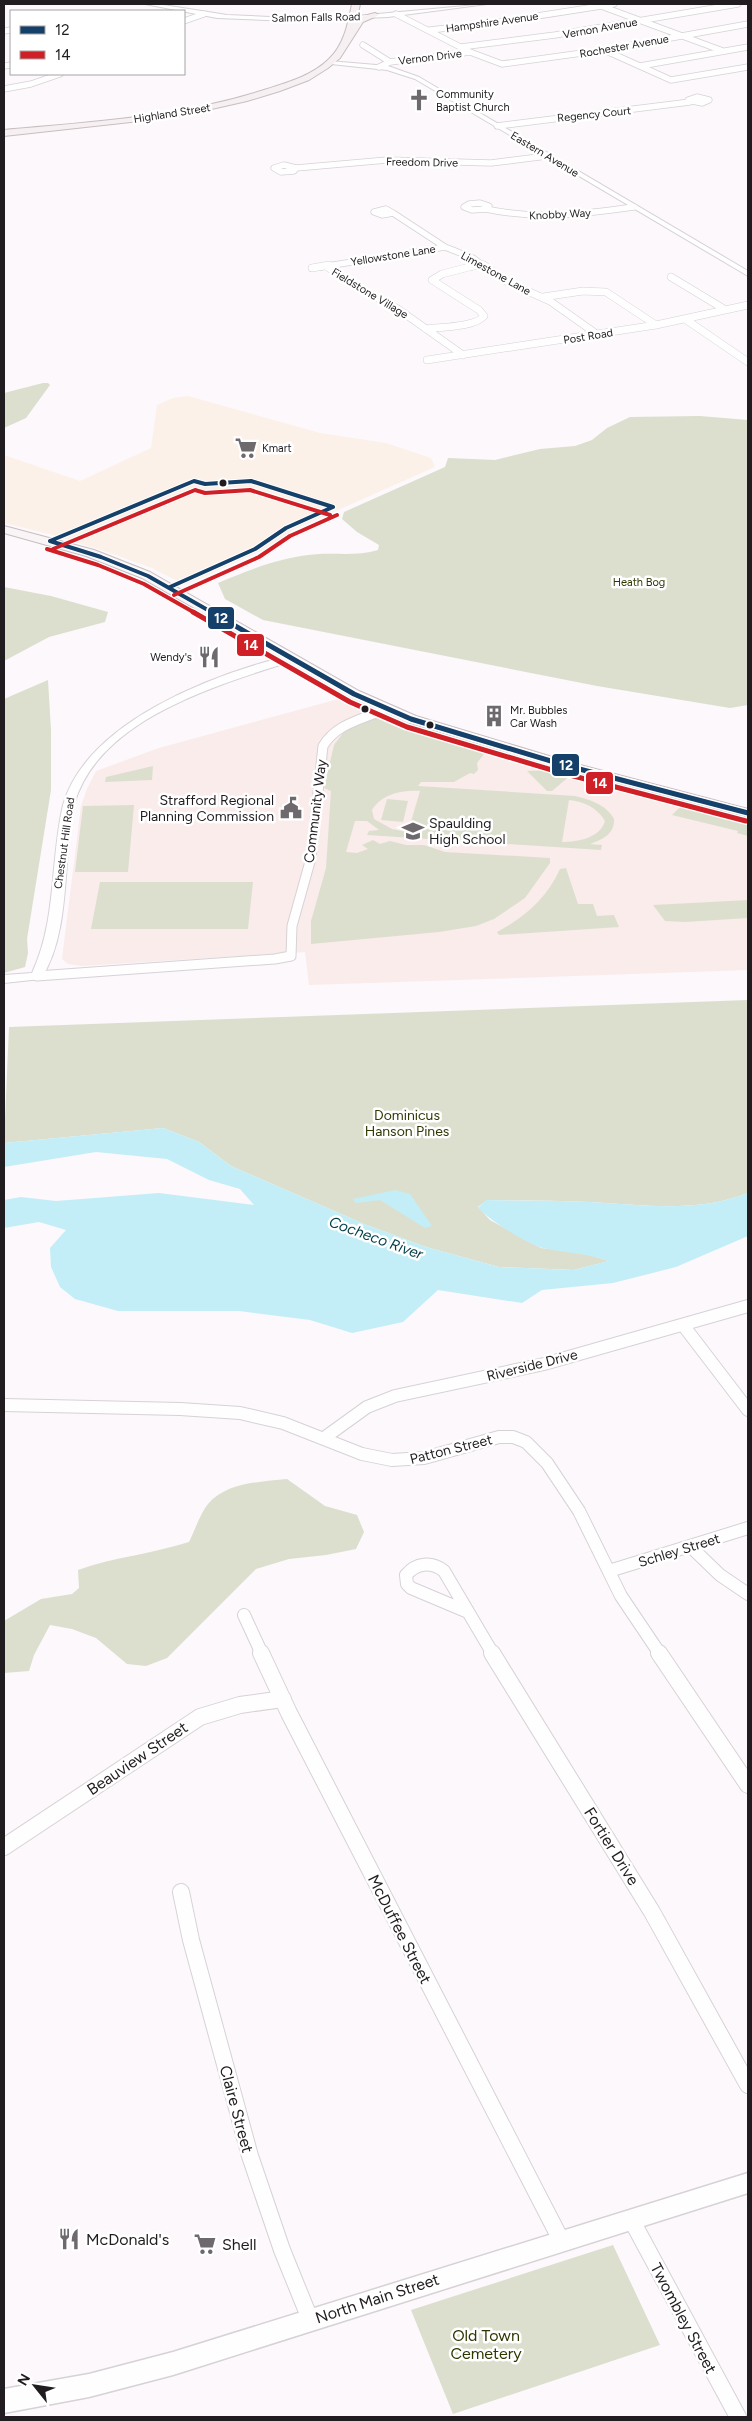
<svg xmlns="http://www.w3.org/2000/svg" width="752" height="2421" viewBox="0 0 752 2421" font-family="Figtree,sans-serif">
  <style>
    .commercial { fill: #fcf1e9 }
    .education { fill: #f9ecea }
    .green { fill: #dcdfce; fill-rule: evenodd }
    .water { fill: #c3eef7 }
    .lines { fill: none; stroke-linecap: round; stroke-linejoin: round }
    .minor-far4-casing { stroke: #d6d2d6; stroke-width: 7 }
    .minor-far3-casing { stroke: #d6d2d6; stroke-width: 8 }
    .minor-far2-casing { stroke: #d6d2d6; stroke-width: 11 }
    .minor-far1-casing { stroke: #d6d2d6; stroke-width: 14 }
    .minor-casing { stroke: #d6d2d6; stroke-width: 18 }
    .tertiary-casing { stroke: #d6d2d6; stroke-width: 2 }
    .secondary-casing { stroke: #d6d2d6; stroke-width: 3 }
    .primary-casing { stroke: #c8bec1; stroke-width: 2 }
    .trunk-casing { stroke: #c8bec1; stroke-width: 2 }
    .minor-far4 { stroke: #fffeff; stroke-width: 5.5 }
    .minor-far3 { stroke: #fffeff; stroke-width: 7 }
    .minor-far2 { stroke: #fffeff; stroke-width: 9 }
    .minor-far1 { stroke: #fffeff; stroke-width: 12 }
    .minor { stroke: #fffeff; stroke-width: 16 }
    .tertiary { fill: #fffeff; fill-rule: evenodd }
    .secondary { fill: #fffeff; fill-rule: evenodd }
    .primary { fill: #f9f4f5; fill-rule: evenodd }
    .trunk { fill: #f6f0f2; fill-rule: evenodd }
    .bus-1-far1-casing { stroke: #fff; stroke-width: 6 }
    .bus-1-casing { stroke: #fff; stroke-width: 8 }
    .bus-2-far1-casing { stroke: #fff; stroke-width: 6 }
    .bus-2-casing { stroke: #fff; stroke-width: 8 }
    .bus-1-far1 { stroke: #144069; stroke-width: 4 }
    .bus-1 { stroke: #144069; stroke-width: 5 }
    .bus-2-far1 { stroke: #cf2027; stroke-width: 4 }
    .bus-2 { stroke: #cf2027; stroke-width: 5 }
    .bus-dot { fill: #201c20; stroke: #fff; stroke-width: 2 }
    .labels { text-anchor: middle; stroke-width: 5; stroke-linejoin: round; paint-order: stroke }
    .far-street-label { font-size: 11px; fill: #201c20; stroke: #fff }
    .far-poi-label { font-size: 11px; fill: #201c20; stroke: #fff; text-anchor: start }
    .far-park-label { font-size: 11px; fill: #2e3700; stroke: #fff }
    .poi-label { font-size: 14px; fill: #201c20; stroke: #fff; text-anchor: end }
    .street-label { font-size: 14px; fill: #201c20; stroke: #fff }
    .park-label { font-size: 14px; fill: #2e3700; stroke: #fff }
    .water-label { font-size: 15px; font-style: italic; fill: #003d46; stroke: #fff }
    .near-street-label { font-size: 16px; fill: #201c20; stroke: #fff }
    .near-poi-label { font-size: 16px; fill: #201c20; stroke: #fff; text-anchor: start }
    .near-park-label { font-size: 16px; fill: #2e3700; stroke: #fff }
    .line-badge { stroke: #fff; stroke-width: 2 }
    .badge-label { font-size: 14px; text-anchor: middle; font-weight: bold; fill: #fff }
  </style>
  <rect width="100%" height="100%" fill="#fcf8fc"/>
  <path class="commercial" d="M188 396 320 433 386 443 431 458 435 467 293 530 263 550 185 585 152 568 107 552 53 535 4 523V455L80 481 151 448 157 405 173 398Z"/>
  <path class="education" d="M346 697 418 729 475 747 748 821V970L309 985 305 952 82 966 68 964 62 959 81 806 87 789 96 771 159 748Z"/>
  <path class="green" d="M43 383H48L50 385 26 418 4 428V393Z
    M700 416 748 420V705L730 708 597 686 263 620 225 599 218 583C251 569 284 556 319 554 339 553 359 556 378 550L379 545 357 532 342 519 344 512 445 467 448 458 495 460 540 449 575 446 592 440 607 428 630 417Z
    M4 587 51 596 108 612 105 622 49 637 4 661Z
    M48 680 51 730V790L27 939 28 953 25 967 4 973V699Z
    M383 716 427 732 487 750 477 763 478 770 474 774 470 773 454 782H421L418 786 575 796C590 800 606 804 614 819 615 834 602 840 590 844L602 845 601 850 367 835 369 831 379 830 367 821H355L346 852 357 853 368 849 362 845 373 840 380 844 390 841 406 845H424L445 852 550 858V863L525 898 494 919 476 926 439 932 311 944V921L326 868 331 791 324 788 334 745 346 729ZM420 791 408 832 392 829 374 819 372 810C382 794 402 790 420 791ZM569 800C583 801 598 808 605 821 600 838 578 842 562 842Z
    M153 766 152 780 105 782 106 777Z
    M550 770 571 775 552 791H547L527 771Z
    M650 795 748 821V836L737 833 738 831 672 815 682 805 649 797Z
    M387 799 408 801 403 822 381 820Z
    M134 805 128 872H75L83 806Z
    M566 868 578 904H593L597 916 614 915 619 927 499 935 497 932C525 917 547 898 560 869Z
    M100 882H253L248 929H91Z
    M748 900V918L685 922 665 921 653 905Z
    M748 1000V1193C698 1213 642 1205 590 1202 556 1200 521 1201 487 1200L478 1207 490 1220 541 1248 583 1253 609 1261 574 1270 499 1267 426 1247 364 1224 231 1166 199 1142 163 1128 4 1143 9 1027Z
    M287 1479 325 1506 357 1515 364 1532 356 1549 326 1555 289 1559 256 1569 167 1658 146 1666 127 1664 96 1638 72 1629 50 1625 34 1655 29 1671 4 1673V1621L41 1599 72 1594 79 1588 78 1570C114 1557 152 1554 189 1542 195 1530 200 1514 208 1504 227 1482 261 1482 287 1479Z
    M613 2245 660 2345 453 2414 411 2310Z"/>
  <path class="water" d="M163 1128 199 1142 231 1166 364 1224 426 1247 499 1267 574 1270 608 1261C587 1253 565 1253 543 1248 526 1244 490 1220 478 1208L486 1200C521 1201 555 1200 590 1202 642 1205 698 1213 748 1193V1236L676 1267 613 1283 542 1290 522 1303 438 1290 403 1322 352 1333 310 1320 239 1311H118L75 1299 60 1287 51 1267 50 1248 66 1230 39 1222 4 1228V1200L21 1197 56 1201 159 1193 254 1205 240 1189 209 1180 167 1159 96 1152 4 1167V1143Z
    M395 1190 410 1194 432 1226 425 1228 380 1200 356 1203 353 1199Z"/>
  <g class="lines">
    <g class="minor-far4-casing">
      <path id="minor-far4" d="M601 6 723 51
        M396 14 470 52 502 64 604 50 748 24
        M184 21 204 14
        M430 30 499 22 614 4
        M4 31 11 30
        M363 45 390 62
        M461 47 555 35 738 4
        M604 50 671 80 748 67
        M4 66 11 65
        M640 66 748 47
        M379 67 390 62 470 52
        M4 89 31 84 60 74
        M697 97 709 100 702 103 688 100Z
        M497 126 690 102
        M284 165 296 168 294 171 281 172 274 168Z
        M296 168 387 160 491 163 547 156
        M480 203 489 206 486 209 472 210 464 207 469 204Z
        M386 209 393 213 382 215 374 212Z
        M486 209C536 220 584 214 634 207
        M393 213 445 247 473 258 485 267
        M321 267 445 247
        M472 267 482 264"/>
    </g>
    <g class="minor-far3-casing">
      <path id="minor-far3" d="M484 265 509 283 550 301 598 335
        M326 266 359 288 398 309 463 355
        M312 268 329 265
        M671 277 724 309
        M543 297 583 291 606 292 656 325
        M685 319 748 362
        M426 329C440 327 476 327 484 316L479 310 432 280 442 274 477 265
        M427 360 656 325 748 305"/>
    </g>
    <g class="minor-far2-casing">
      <path id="minor-far2" d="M37 976 275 959 291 956 292 926 311 858 323 746C337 723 362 720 385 709"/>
    </g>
    <g class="minor-far1-casing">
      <path id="minor-far1" d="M683 1325 748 1410
        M4 1405 180 1409 240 1413 283 1423 362 1454 392 1460 424 1458 499 1437H513L526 1442 547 1463 579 1511 621 1596 660 1654
        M324 1438 367 1407 395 1396 544 1364 748 1306
        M691 1547 720 1575 748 1594
        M609 1571 748 1528
        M468 1612 411 1588 407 1584 406 1575C416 1563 431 1561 444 1571L493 1654
        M244 1615 262 1654"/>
    </g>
    <g class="minor-casing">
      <path id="minor" d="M261 1653 289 1713 561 2240
        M492 1653 652 1912 748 2085
        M659 1653 748 1785
        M4 1847 200 1717 240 1705 283 1699
        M181 1892 191 1940 250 2156 282 2250 310 2319
        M631 2219 738 2417"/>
    </g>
    <g class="tertiary-casing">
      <path id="tertiary" d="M145 4H157L227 15 291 18 356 16 487 4 388 17 291 21 217 18Z
        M329 61 388 66 419 77 748 271V276L415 79 387 70 331 64Z
        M291 655 296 658 295 660C219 685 98 718 74 805 62 858 72 931 41 979L4 983V975L32 973C57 920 50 860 63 805 87 721 214 674 291 655Z"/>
    </g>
    <g class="secondary-casing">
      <path id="secondary" d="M748 2173V2193L173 2375 89 2397 4 2413V2389L89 2374 173 2352Z"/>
    </g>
    <g class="primary-casing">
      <path id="primary" d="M4 526 94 550 150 572 359 691 416 716 569 762 748 809V817L559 768 406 722 349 697 142 578 86 556 4 533Z"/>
    </g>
    <g class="trunk-casing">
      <path id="trunk" d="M352 4H360L357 18 375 13 379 15 363 22 340 58 328 68 309 80 280 91 247 101 176 117 4 136V130C91 122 180 117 264 90 286 83 312 76 329 59 344 45 348 24 352 4Z"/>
    </g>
    <use href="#minor-far4" class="minor-far4"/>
    <use href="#minor-far3" class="minor-far3"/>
    <use href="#minor-far2" class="minor-far2"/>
    <use href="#minor-far1" class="minor-far1"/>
    <use href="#minor" class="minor"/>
    <use href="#tertiary" class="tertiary"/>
    <use href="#secondary" class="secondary"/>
    <use href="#primary" class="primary"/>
    <use href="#trunk" class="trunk"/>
    <g class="bus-1-far1-casing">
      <path id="bus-1-far1" d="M50 541 101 557 148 576 213 613
        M50 541 194 481 205 484 251 481 333 507
        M170 587 255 549 286 528 333 507"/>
    </g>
    <g class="bus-1-casing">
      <path id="bus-1" d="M211 612 354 694 411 719 564 765 748 813"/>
    </g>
    <g class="bus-2-far1-casing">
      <path id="bus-2-far1" d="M47 549 98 565 144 584 195 613
        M53 549 195 490 205 493 250 490 330 515
        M174 595 259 557 290 536 337 515"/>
    </g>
    <g class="bus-2-casing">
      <path id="bus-2" d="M193 612 350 702 407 727 562 773 746 821"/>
    </g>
    <use href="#bus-1-far1" class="bus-1-far1"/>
    <use href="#bus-1" class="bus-1"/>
    <use href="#bus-2-far1" class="bus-2-far1"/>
    <use href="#bus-2" class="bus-2"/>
  </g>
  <defs>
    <g id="church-bare" transform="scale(1.725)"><path d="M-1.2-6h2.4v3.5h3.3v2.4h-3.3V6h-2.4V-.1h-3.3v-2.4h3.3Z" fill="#6d696d" stroke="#fff" stroke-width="2.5" paint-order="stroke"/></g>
    <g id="supermarket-bare" transform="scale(1.725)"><path d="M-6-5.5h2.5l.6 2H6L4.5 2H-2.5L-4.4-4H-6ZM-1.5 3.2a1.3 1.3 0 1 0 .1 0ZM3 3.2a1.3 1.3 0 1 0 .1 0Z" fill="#6d696d" stroke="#fff" stroke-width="2.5" paint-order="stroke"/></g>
    <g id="restaurant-bare" transform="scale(1.725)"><path d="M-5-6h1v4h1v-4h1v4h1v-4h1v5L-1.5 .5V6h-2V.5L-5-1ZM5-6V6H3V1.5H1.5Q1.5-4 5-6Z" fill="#6d696d" stroke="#fff" stroke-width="2.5" paint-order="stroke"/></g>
    <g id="building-bare" transform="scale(1.725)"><path d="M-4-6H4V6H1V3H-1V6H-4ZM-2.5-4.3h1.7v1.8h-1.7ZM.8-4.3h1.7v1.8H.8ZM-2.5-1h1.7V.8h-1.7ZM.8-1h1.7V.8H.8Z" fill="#6d696d" stroke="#fff" stroke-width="2.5" paint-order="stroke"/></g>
    <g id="civic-bare" transform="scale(1.725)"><path d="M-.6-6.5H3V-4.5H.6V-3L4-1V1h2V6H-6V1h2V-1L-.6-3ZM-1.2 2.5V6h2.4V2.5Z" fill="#6d696d" stroke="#fff" stroke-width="2.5" paint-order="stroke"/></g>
    <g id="school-bare" transform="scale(1.725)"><path d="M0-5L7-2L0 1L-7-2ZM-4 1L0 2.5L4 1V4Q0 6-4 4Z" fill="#6d696d" stroke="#fff" stroke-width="2.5" paint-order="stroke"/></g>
  </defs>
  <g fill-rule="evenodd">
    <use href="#church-bare" x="419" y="100"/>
    <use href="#supermarket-bare" x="246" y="448"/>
    <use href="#restaurant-bare" x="209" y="657"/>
    <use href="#building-bare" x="494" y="716"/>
    <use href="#civic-bare" x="291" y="808"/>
    <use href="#school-bare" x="413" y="831"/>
    <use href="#restaurant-bare" x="69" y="2239"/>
    <use href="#supermarket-bare" x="205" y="2244"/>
  </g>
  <g class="bus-dot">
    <circle cx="223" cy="483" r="4.5"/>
    <circle cx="365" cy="709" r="4.5"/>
    <circle cx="430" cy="725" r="4.5"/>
  </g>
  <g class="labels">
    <g class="far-street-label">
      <text transform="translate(316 17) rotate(-1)" y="4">Salmon Falls Road</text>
      <text transform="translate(492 22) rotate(-8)" y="4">Hampshire Avenue</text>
      <text transform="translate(600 28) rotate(-10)" y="4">Vernon Avenue</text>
      <text transform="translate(624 46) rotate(-10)" y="4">Rochester Avenue</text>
      <text transform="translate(430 57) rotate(-7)" y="4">Vernon Drive</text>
      <text transform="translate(172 113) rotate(-9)" y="4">Highland Street</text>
      <text transform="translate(594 114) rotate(-6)" y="4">Regency Court</text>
      <text transform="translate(545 154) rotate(31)" y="4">Eastern Avenue</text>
      <text transform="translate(422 162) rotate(1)" y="4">Freedom Drive</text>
      <text transform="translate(560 214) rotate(-3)" y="4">Knobby Way</text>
      <text transform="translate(393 255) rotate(-9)" y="4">Yellowstone Lane</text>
      <text transform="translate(496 273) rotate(29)" y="4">Limestone Lane</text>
      <text transform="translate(370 293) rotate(31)" y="4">Fieldstone Village</text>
      <text transform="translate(588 336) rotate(-9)" y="4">Post Road</text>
      <text transform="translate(64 843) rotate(-82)" y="4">Chestnut Hill Road</text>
    </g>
    <g class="far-poi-label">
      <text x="436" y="98">Community<tspan x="436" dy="13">Baptist Church</tspan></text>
      <text x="262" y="452">Kmart</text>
      <text x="192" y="661" text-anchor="end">Wendy's</text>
      <text x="510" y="714">Mr. Bubbles<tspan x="510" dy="13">Car Wash</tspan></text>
    </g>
    <g class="far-park-label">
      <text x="639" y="586">Heath Bog</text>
    </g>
    <g class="poi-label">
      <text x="274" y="805">Strafford Regional<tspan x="274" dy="16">Planning Commission</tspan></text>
      <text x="429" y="828" text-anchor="start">Spaulding<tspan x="429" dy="16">High School</tspan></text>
    </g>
    <g class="street-label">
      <text transform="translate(315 811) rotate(-83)" y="5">Community Way</text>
      <text transform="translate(532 1365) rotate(-14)" y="5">Riverside Drive</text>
      <text transform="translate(451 1449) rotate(-14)" y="5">Patton Street</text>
      <text transform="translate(679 1550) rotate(-17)" y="5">Schley Street</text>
    </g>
    <g class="park-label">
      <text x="407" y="1120">Dominicus<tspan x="407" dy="16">Hanson Pines</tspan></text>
    </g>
    <g class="water-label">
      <text transform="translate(376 1238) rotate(20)" y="5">Cocheco River</text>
    </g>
    <g class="near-street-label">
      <text transform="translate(137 1758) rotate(-34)" y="6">Beauview Street</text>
      <text transform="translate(612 1846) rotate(58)" y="6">Fortier Drive</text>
      <text transform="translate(400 1929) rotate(63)" y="6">McDuffee Street</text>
      <text transform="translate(237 2109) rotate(75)" y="6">Claire Street</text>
      <text transform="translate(377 2298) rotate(-18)" y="6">North Main Street</text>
      <text transform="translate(684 2318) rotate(62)" y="6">Twombley Street</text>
    </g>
    <g class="near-poi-label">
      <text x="86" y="2245">McDonald's</text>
      <text x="222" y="2250">Shell</text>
    </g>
    <g class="near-park-label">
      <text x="486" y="2341">Old Town<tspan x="486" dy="18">Cemetery</tspan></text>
    </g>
  </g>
  <g class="line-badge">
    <rect x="207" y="606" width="28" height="24" rx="5" fill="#144069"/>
    <rect x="236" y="633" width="29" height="24" rx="5" fill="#cf2027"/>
    <rect x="551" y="753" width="29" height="24" rx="5" fill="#144069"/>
    <rect x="585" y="771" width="29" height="24" rx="5" fill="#cf2027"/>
  </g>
  <g class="badge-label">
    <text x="221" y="623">12</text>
    <text x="251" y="650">14</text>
    <text x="566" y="770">12</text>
    <text x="600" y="788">14</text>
  </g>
  <rect width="752" height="2421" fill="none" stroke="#201c20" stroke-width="10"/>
  <rect x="10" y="10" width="175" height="65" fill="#ffffff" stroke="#a6a4a6"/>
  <rect x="20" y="26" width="25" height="8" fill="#144069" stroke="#a6a4a6"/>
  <text x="55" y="35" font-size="15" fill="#201c20">12</text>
  <rect x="20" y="51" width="25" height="8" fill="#cf2027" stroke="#a6a4a6"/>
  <text x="55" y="60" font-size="15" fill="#201c20">14</text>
  <g transform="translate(35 2386) rotate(300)" stroke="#ffffff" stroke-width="4" paint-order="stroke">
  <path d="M0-4L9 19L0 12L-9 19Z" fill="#201c20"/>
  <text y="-8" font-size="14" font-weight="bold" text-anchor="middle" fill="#201c20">N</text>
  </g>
</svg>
